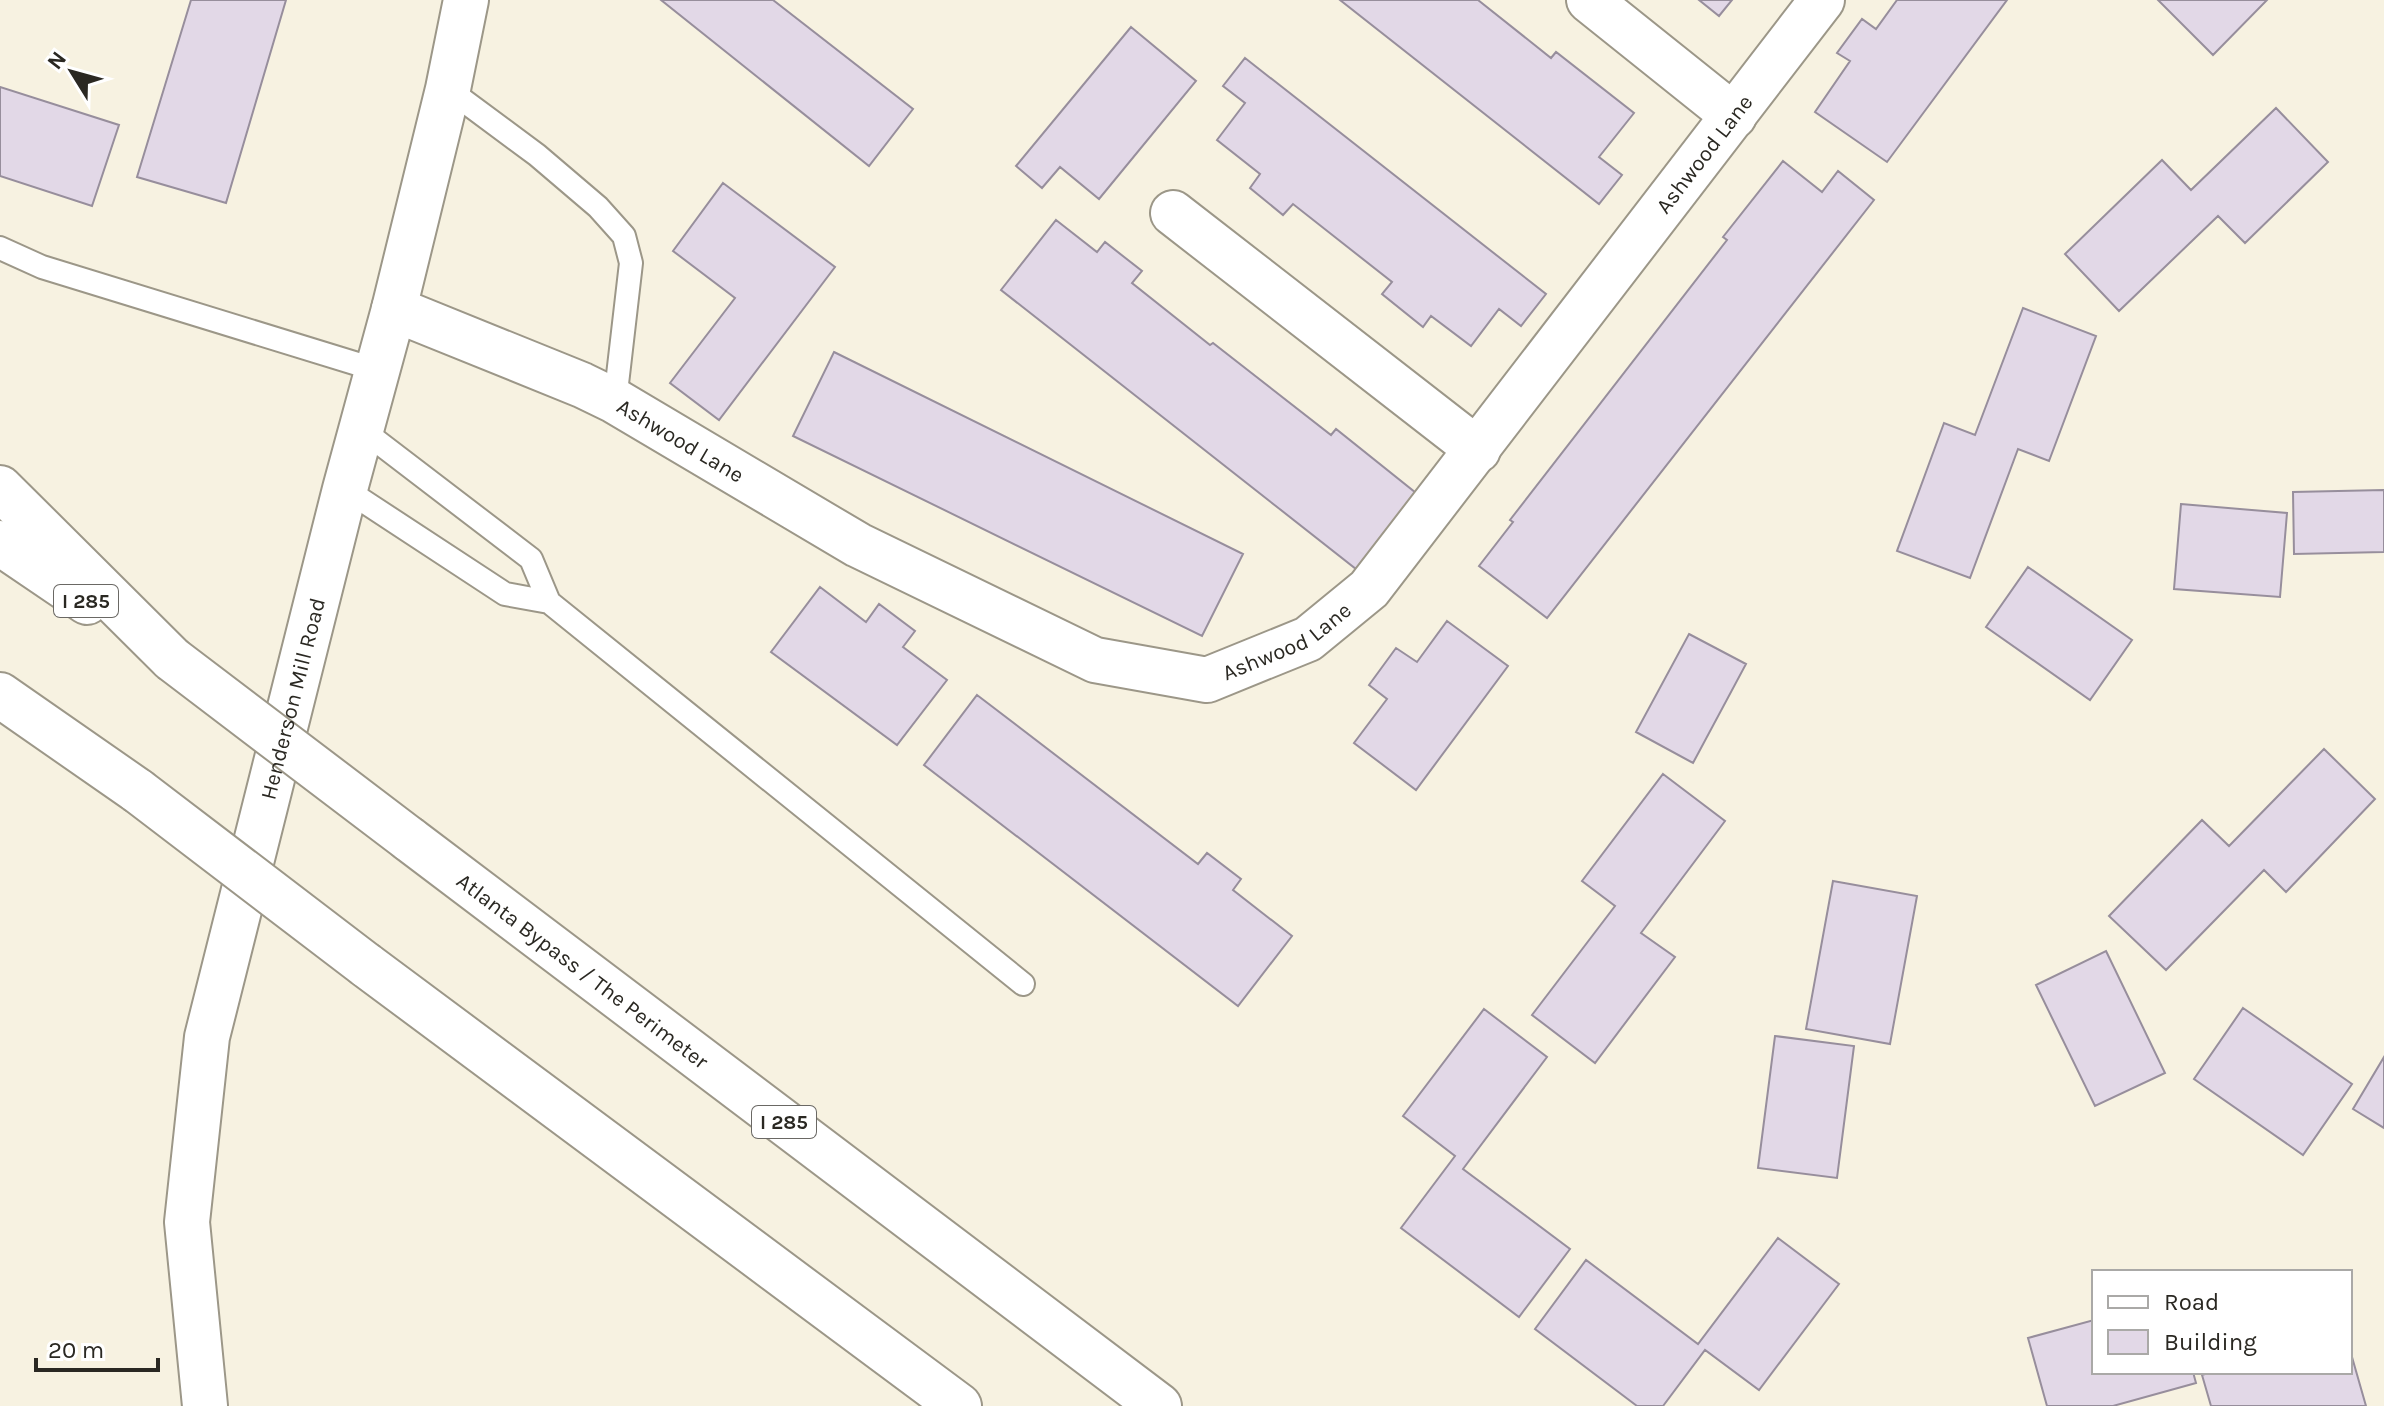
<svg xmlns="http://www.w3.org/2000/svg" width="2384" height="1406" viewBox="0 0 2384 1406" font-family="Karla,sans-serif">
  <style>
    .building { fill: #e2d8e7; stroke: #978e9c; stroke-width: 2 }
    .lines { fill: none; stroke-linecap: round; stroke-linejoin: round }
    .service-casing { stroke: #9c9788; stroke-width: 26 }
    .minor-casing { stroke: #9c9788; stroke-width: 48 }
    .tertiary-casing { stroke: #9c9788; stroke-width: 48 }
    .motorway-casing { stroke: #9c9788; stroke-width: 48 }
    .service { stroke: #fff; stroke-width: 22 }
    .minor { stroke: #fff; stroke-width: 44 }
    .tertiary { stroke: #fff; stroke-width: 44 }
    .motorway { stroke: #fff; stroke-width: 44 }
    .motorway-bridge-casing { stroke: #9c9788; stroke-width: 48; stroke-linecap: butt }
    .motorway-bridge { stroke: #fff; stroke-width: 44 }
    .labels { text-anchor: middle; stroke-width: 6; stroke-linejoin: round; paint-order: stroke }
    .shield { fill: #fff; stroke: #6a6864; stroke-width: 2 }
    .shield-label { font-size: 20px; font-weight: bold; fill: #2a2822 }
    .street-label { font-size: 22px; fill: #2a2822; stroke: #fff }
  </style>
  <rect width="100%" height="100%" fill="#f7f2e1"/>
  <path class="building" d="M191 0H286L226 203 137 177Z
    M661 0H773L913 109 869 166Z
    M1340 0H1478L1551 58 1556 52 1634 113 1599 157 1622 175 1599 204Z
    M1699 0H1732L1719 16Z
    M1897 0H2007L1887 162 1815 112 1850 61 1837 53 1862 19 1876 29Z
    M2158 0H2267L2213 55Z
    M1131 27 1196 81 1099 199 1060 167 1042 188 1016 166Z
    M1245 58 1546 294 1521 326 1499 309 1471 346 1431 316 1423 327 1382 294 1392 282 1293 204 1283 215 1250 188 1260 174 1217 140 1245 103 1223 86Z
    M0 87 119 125 92 206 0 176Z
    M2276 108 2328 162 2245 243 2218 216 2119 311 2065 254 2162 160 2191 190Z
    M1783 161 1822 192 1838 171 1874 200 1547 618 1479 566 1513 522 1510 520 1727 240 1723 237Z
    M723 183 835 267 719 420 670 383 735 298 673 251Z
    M1056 220 1097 252 1105 242 1142 271 1132 283 1210 345 1213 343 1331 435 1336 429 1416 493 1356 569 1001 290Z
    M2023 308 2096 336 2049 461 2018 449 1970 578 1897 551 1944 423 1975 435Z
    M834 352 1243 554 1202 636 793 436Z
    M2384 490V552L2294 554 2293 492Z
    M2181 504 2287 513 2280 597 2174 589Z
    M2028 567 2132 640 2090 700 1986 627Z
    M820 587 866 622 879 604 915 631 903 647 947 680 897 745 771 652Z
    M1447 621 1508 666 1416 790 1354 743 1387 699 1369 685 1396 648 1417 662Z
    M1689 634 1746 664 1693 763 1636 732Z
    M977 695 1198 864 1207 853 1241 879 1233 890 1292 936 1238 1006 924 765Z
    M2324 749 2375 799 2286 892 2264 870 2166 970 2109 916 2202 820 2229 846Z
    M1663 774 1725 821 1641 933 1675 957 1595 1063 1532 1015 1615 906 1582 881Z
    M1833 881 1917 896 1890 1044 1806 1029Z
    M2106 951 2165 1073 2095 1106 2036 985Z
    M2243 1008 2352 1084 2303 1155 2194 1079Z
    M1484 1009 1547 1057 1463 1169 1570 1249 1519 1317 1401 1228 1455 1156 1403 1116Z
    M1775 1036 1854 1046 1837 1178 1758 1168Z
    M2384 1057V1128L2353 1109Z
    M1778 1238 1839 1284 1759 1390 1705 1350 1663 1406H1637L1535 1329 1586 1260 1698 1344Z
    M2094 1320V1372H2193L2196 1383 2113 1406H2047L2028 1338Z
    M2350 1350 2366 1406H2211L2202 1375 2211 1372H2350Z"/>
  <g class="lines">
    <g class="service-casing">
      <path id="service" d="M448 89 537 155 598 207 624 236 631 263 615 401
        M0 248 42 267 377 370
        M361 429 531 559 549 602 1023 984
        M345 489 505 594 549 602"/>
    </g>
    <g class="minor-casing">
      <g id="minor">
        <path d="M1589 0 1734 116"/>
        <path d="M1173 213 1478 450"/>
        <path id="s1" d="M394 309 582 385 615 401 858 545 1095 660 1207 680 1308 639 1369 589 1822 0"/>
      </g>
    </g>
    <g class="tertiary-casing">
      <g id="tertiary">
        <path id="s2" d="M205 1406 187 1222 207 1037 345 489 394 309 448 89 466 0"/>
      </g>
    </g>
    <g class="motorway-casing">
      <g id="motorway">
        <path d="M0 488 172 659"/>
        <path d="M0 543 87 602"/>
        <path d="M0 695 138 791"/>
        <path id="s3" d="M409 839 1159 1406"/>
        <path d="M366 965 959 1406"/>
      </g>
    </g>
    <use href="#service" class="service"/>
    <use href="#minor" class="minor"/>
    <use href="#tertiary" class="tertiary"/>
    <use href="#motorway" class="motorway"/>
    <g class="motorway-bridge-casing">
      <path id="motorway-bridge" d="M172 659 409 839
        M138 791 366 965"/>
    </g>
    <use href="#motorway-bridge" class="motorway-bridge"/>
  </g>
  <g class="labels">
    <g class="shield">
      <rect x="54" y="585" width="64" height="32" rx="6"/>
      <rect x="752" y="1106" width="64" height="32" rx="6"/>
    </g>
    <g class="shield-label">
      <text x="86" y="608">I 285</text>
      <text x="784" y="1129">I 285</text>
    </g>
    <g class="street-label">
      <text dy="8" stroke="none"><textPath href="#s1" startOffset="1636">Ashwood Lane</textPath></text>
      <text dy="8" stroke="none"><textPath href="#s1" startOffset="316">Ashwood Lane</textPath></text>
      <text dy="8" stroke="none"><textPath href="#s1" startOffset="988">Ashwood Lane</textPath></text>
      <text dy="8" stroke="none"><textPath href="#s2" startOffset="720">Henderson Mill Road</textPath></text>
      <text dy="8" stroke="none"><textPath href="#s3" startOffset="218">Atlanta Bypass / The Perimeter</textPath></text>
    </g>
  </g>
  <rect x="2092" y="1270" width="260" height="104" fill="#ffffff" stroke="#aaa9a7" stroke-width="2"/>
  <rect x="2108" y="1296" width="40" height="12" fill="#ffffff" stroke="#aaa9a7" stroke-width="2"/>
  <text x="2164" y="1310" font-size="24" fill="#2a2822">Road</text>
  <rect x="2108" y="1330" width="40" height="24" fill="#e2d8e7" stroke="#aaa9a7" stroke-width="2"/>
  <text x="2164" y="1350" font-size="24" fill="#2a2822">Building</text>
  <g transform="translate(72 72) rotate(307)" stroke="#ffffff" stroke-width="6" paint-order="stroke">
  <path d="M0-6L14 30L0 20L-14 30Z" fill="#2a2822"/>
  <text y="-12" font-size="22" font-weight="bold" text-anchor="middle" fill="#2a2822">N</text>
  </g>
  <path d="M36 1358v12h122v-12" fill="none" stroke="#2a2822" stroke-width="4"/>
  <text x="48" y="1358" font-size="24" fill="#2a2822" stroke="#ffffff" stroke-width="6" paint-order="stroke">20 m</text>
</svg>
